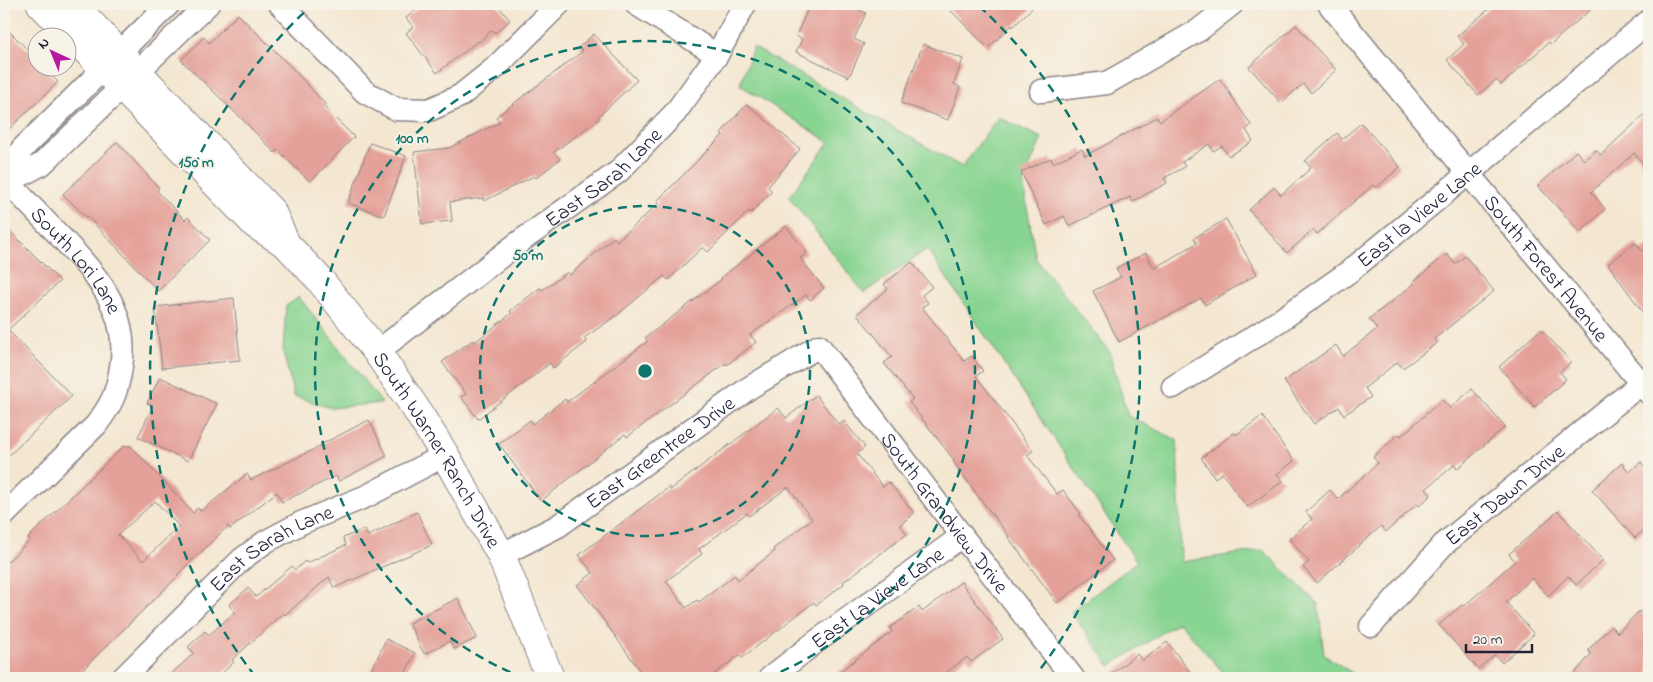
<svg xmlns="http://www.w3.org/2000/svg" width="1653" height="682" viewBox="0 0 1653 682" font-family="'Indie Flower',sans-serif">
  <style>
    .green { fill: #88d491; stroke: #557b66 }
    .building { fill: #e4a199; fill-rule: evenodd }
    .lines { fill: none; stroke-linecap: round; stroke-linejoin: round }
    .street-casing { stroke: #8b8486; stroke-width: 25 }
    .secondary-casing { stroke: #8b8486; stroke-width: 30 }
    .street { stroke: #fff; stroke-width: 22 }
    .secondary { stroke: #fff; stroke-width: 28 }
    .ring { fill: none; stroke: #0f766e; stroke-width: 2.5; stroke-dasharray: 9 6 }
    .labels { text-anchor: middle; stroke-width: 4; stroke-linejoin: round; paint-order: stroke }
    .street-label { font-size: 21px; fill: #22223b; stroke: #f7f3e8 }
    .centre { fill: #0f766e; stroke: #f7f3e8; stroke-width: 2.5 }
    .ring-label { font-size: 15px; text-anchor: middle; font-weight: bold; fill: #0f766e; stroke: #f7f3e8; stroke-width: 4; stroke-linejoin: round; paint-order: stroke }
  </style>
  <rect width="100%" height="100%" fill="#f7f3e8"/>
  <filter id="ink" filterUnits="userSpaceOnUse"><feTurbulence type="fractalNoise" baseFrequency=".02" numOctaves="2"/><feDisplacementMap in="SourceGraphic" scale="10" xChannelSelector="R" yChannelSelector="G"/><feConvolveMatrix kernelMatrix="1 2 1 2 8 2 1 2 1" color-interpolation-filters="sRGB"/></filter>
  <filter id="wash" filterUnits="userSpaceOnUse"><feTurbulence type="fractalNoise" baseFrequency=".0096" numOctaves="4" result="noise"/><feDisplacementMap in="SourceGraphic" scale="20" xChannelSelector="R" yChannelSelector="G"/><feGaussianBlur stdDeviation="1.12" result="paint"/><feColorMatrix in="noise" values="0 0 0 0 0 0 0 0 0 0 0 0 0 0 0 0 0 1.4 0 .05"/><feComposite in="paint" operator="in"/></filter>
  <g filter="url(#wash)">
    <rect width="100%" height="100%" fill="#f4e7d1"/>
    <path class="green" d="M753 47 962 167 998 117 1042 138 1023 182 1036 259 1109 351 1128 416 1177 440 1181 562 1263 550 1318 604 1324 655 1360 678H1228L1179 622 1110 666 1071 612 1137 562 927 249 864 293 789 197 829 142 740 85Z
      M299 297 382 403 331 408 294 396 283 352 286 306Z"/>
    <g id="blocks">
      <path class="building" d="M424 4H496L510 20 495 33 492 30 479 42 478 41 437 73 406 33 413 27 406 18Z
        M810 4H847L866 13 854 39 864 44 849 77 796 52 802 39 796 36Z
        M944 4H1036L1013 27 1012 25 988 48Z
        M1495 4H1597L1551 44 1549 42 1501 85 1496 80 1478 95 1447 60 1464 44 1457 36Z
        M238 14 295 71 326 105 324 107 354 137 310 182 278 150 275 153 245 122 181 60 204 37 209 43Z
        M1296 25 1336 70 1311 93 1303 84 1281 103 1249 67Z
        M4 26 38 60V68H44L58 82 4 134Z
        M594 34 637 80 598 117 599 119 554 152 560 159 536 178 534 176 484 201 483 198 450 202 452 221 422 224 414 152 449 148 500 122 496 117 583 51 579 47Z
        M923 44 963 59 954 84 960 87 948 120 901 103Z
        M1220 79 1251 125 1246 130 1253 141 1229 156 1222 146 1213 151 1209 144 1182 162 1185 167 1164 178 1167 183 1132 202 1130 197 1069 226 1064 216 1046 225 1021 172 1051 158 1053 163 1082 149 1085 156 1157 117 1160 121Z
        M747 104 800 149 768 187 772 191 751 213 749 211 708 252 703 247 668 280 664 276 616 316 584 338 587 342 553 368 550 363 478 419 461 397 466 394 442 362 473 340 475 342 512 313 510 311 540 288 542 290 568 272 570 275 614 237 617 241 659 203 657 201 723 135 721 133Z
        M1649 110V170L1634 153 1591 192 1605 209 1580 232 1538 186 1576 151 1584 160 1596 150 1601 155Z
        M1361 123 1400 167 1376 188 1373 185 1317 234 1313 230 1287 253 1249 210 1274 187 1281 195 1311 168 1305 161 1337 133 1342 139Z
        M117 142 159 188 157 191 185 220 188 217 210 240 158 291 87 216 86 217 63 194Z
        M370 143 406 156 384 216 348 203Z
        M1226 219 1257 274 1205 305 1201 298 1119 342 1093 291 1121 277 1116 268 1146 253 1154 268 1197 243 1194 238Z
        M4 225 60 281 8 330 72 396 4 460Z
        M786 226 807 253 800 258 824 288 810 300 806 295 750 335 756 342 727 365 726 363 687 392 627 437 625 434 541 501 499 444 530 420 533 424 565 399 567 402 648 341 645 338 722 279 721 278Z
        M1636 243 1642 251 1649 245V321L1608 264Z
        M1447 254 1455 264 1465 256 1494 291 1434 339 1437 343 1403 368 1397 362 1365 388 1371 397 1344 415 1339 407 1314 424 1284 381 1336 345 1343 356 1377 329 1369 319 1414 284 1413 282Z
        M912 262 932 287 922 295 928 303 922 307 964 361 972 356 983 371 976 376 1033 451 1027 455 1057 494 1063 490 1081 514 1079 515 1113 560 1057 603 1008 537 1009 536 978 496 953 461 954 460 909 402 913 399 884 363 892 357 857 314 888 289 884 284Z
        M234 298 240 360 162 368 155 307Z
        M1541 329 1571 362 1560 372 1566 379 1535 407 1499 367Z
        M160 377 217 404 188 461 138 437 153 406 147 403Z
        M1472 389 1505 427 1457 469 1454 465 1426 489 1431 495 1419 506 1417 504 1386 532 1381 526 1317 583 1303 567 1309 562 1289 539 1312 519 1306 512 1330 490 1338 499 1378 463 1373 457 1399 434 1401 436 1442 400 1450 408Z
        M816 395 839 425 844 421 865 447 857 454 883 487 889 482 914 513 900 525 907 534 843 582 844 584 816 605 814 602 742 658 740 655 709 678H645L603 619 577 585 593 573 579 555 669 487 670 490 716 455 778 408 786 418ZM788 487 812 519 773 549 775 551 738 580 735 575 699 602 697 600 686 608 666 581 702 554 699 549 747 513 749 516Z
        M1262 416 1294 461 1277 474 1283 481 1247 507 1222 473 1215 478 1201 458 1234 433 1236 435Z
        M369 420 387 456 339 481 336 476 282 502 277 492 230 529 228 526 177 575 178 576 74 678H4V565L30 540 28 538 124 446H131L193 513 198 508 201 511 247 474 251 480 321 446 320 445ZM155 501 179 526 143 561 118 535Z
        M1641 462 1649 472V525L1635 538 1592 490 1622 463 1629 472Z
        M1558 511 1603 560 1576 585 1568 576 1548 596 1532 578 1506 602 1534 634 1502 663 1495 655 1478 669 1439 625 1462 605 1464 606 1515 561 1509 554Z
        M417 512 432 545 334 588 329 577 285 615 283 613 232 660 234 662 217 678H167L194 653 188 647 205 631 209 635 235 612 229 605 248 588 256 597 292 566 295 570 305 561 307 563 346 545 343 538 364 529 368 536Z
        M961 582 1003 639 971 662 967 657 939 678H831L892 632 890 628 919 607 922 612Z
        M458 598 477 638 454 649 450 641 424 654 409 623Z
        M1639 611 1649 621V672L1643 678H1571L1591 654 1588 650 1611 626 1618 633Z
        M386 639 415 653 403 678H368Z
        M1167 642 1195 678H1106L1137 654 1142 661Z"/>
    </g>
  </g>
  <g filter="url(#ink)">
    <use href="#blocks" fill-opacity="0" stroke="#8b8486" stroke-width="1"/>
    <g class="lines">
      <g class="street-casing">
        <g id="street">
          <path d="M280 4 365 92 396 109 429 110 460 96 495 68 559 4"/>
          <path d="M636 4 717 55"/>
          <path id="s1" d="M1329 4 1649 393"/>
          <path d="M1041 91 1107 83 1199 30 1232 4"/>
          <path id="s2" d="M4 178C21 195 37 213 54 230 91 269 131 308 121 367 117 393 112 404 96 425L4 515"/>
          <path d="M8 182 22 149 169 4"/>
          <path d="M4 186 8 182 42 164 208 4"/>
          <path id="s3" d="M377 352 518 243 618 172 675 113 717 55 745 4"/>
          <path id="s4" d="M1173 387 1279 321 1350 271 1469 173 1649 21"/>
          <path id="s5" d="M501 555 558 526 749 388 819 346 962 536 1073 678"/>
          <path id="s6" d="M1371 626 1443 545 1649 377"/>
          <path id="s7" d="M123 678 242 559 265 542 301 523 367 496 445 455"/>
          <path id="s8" d="M770 678 813 644 962 536"/>
        </g>
      </g>
      <g class="secondary-casing">
        <g id="secondary">
          <path id="s9" d="M41 4 256 225 286 244 320 280 377 352 414 406 445 455 501 555 550 678"/>
          <path d="M72 4 272 212 286 244"/>
        </g>
      </g>
      <use href="#street" class="street"/>
      <use href="#secondary" class="secondary"/>
    </g>
  </g>
  <g class="ring">
    <circle cx="645" cy="371" r="165"/>
    <path d="M524 678A330 330 0 1 1 766 678"/>
    <path d="M255 676A495 495 0 0 1 311 6M979 6A495 495 0 0 1 1035 676"/>
  </g>
  <g class="labels">
    <g class="street-label">
      <text dy="7" stroke="none"><textPath href="#s3" startOffset="286">East Sarah Lane</textPath></text>
      <text dy="7" stroke="none"><textPath href="#s4" startOffset="301">East la Vieve Lane</textPath></text>
      <text dy="7" stroke="none"><textPath href="#s2" startOffset="110">South Lori Lane</textPath></text>
      <text dy="7" stroke="none"><textPath href="#s1" startOffset="342">South Forest Avenue</textPath></text>
      <text dy="7" stroke="none"><textPath href="#s9" startOffset="600">South Warner Ranch Drive</textPath></text>
      <text dy="7" stroke="none"><textPath href="#s5" startOffset="190">East Greentree Drive</textPath></text>
      <text dy="7" stroke="none"><textPath href="#s6" startOffset="188">East Dawn Drive</textPath></text>
      <text dy="7" stroke="none"><textPath href="#s5" startOffset="590">South Grandview Drive</textPath></text>
      <text dy="7" stroke="none"><textPath href="#s7" startOffset="199">East Sarah Lane</textPath></text>
      <text dy="7" stroke="none"><textPath href="#s8" startOffset="134">East La Vieve Lane</textPath></text>
    </g>
  </g>
  <circle cx="645" cy="371" r="8" class="centre"/>
  <g class="ring-label">
    <text x="412" y="143">100 m</text>
    <text x="196" y="167">150 m</text>
    <text x="528" y="260">50 m</text>
  </g>
  <rect width="1653" height="682" fill="none" stroke="#f7f3e8" stroke-width="20"/>
  <g transform="translate(52 52) rotate(316)"><circle r="24" fill="#f7f3e8" stroke="#a29fa3"/>
  <path d="M0-4L9 19L0 12L-9 19Z" fill="#b5179e"/>
  <text y="-8" font-size="14" font-weight="bold" text-anchor="middle" fill="#22223b">N</text>
  </g>
  <path d="M1466 644v8h66v-8" fill="none" stroke="#22223b" stroke-width="2.5"/>
  <text x="1473" y="644" font-size="15" fill="#22223b" stroke="#f7f3e8" stroke-width="4" paint-order="stroke">20 m</text>
</svg>
